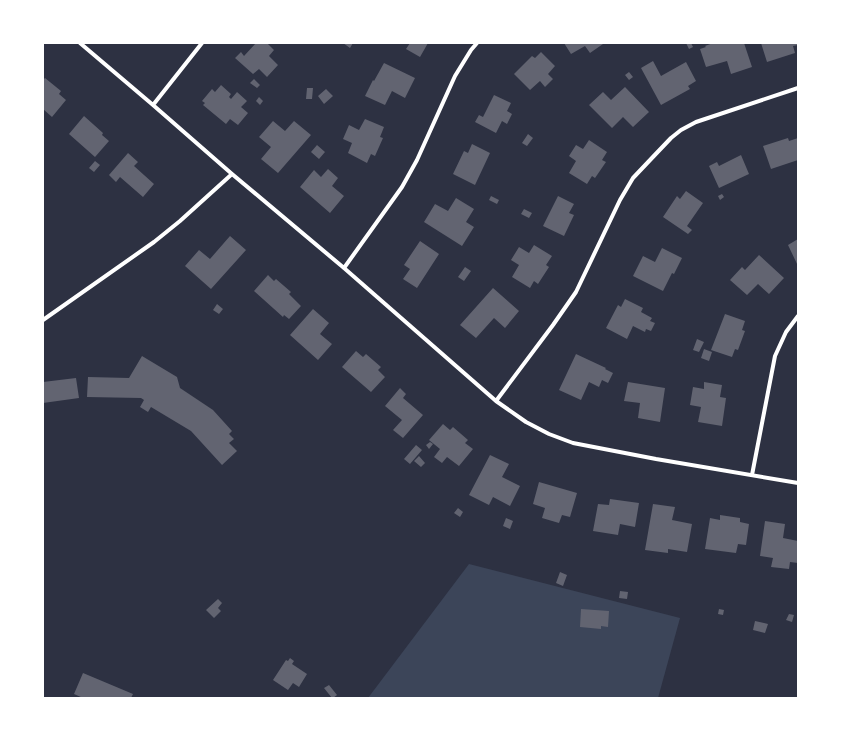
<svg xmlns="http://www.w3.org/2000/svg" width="841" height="741" viewBox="0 0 841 741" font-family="Ubuntu,sans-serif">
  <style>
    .green { fill: #3c4559 }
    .building { fill: #626471 }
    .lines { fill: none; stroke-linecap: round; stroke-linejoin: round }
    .minor { stroke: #fff; stroke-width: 4 }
  </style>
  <rect width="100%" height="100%" fill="#2d3142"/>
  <path class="green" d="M469 564 680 618 658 698H368Z"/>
  <path class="building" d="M256 43H267L274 50 269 56 278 65 267 77 259 69 253 74 235 58 241 52 244 56Z
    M343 43H353L350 48Z
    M410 43H428L420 57 406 49Z
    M564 43H603V44L590 53 585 46 571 54Z
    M686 43H691L693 47 689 49Z
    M713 43H744L752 67 731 74 727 61 706 67 700 49 706 47 705 46Z
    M761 43H798V45L793 46 795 53 767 62Z
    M541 52 555 66 548 74 553 79 545 87 540 81 530 90 514 74 532 56 535 58Z
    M653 61 661 76 686 62 696 81 688 86 690 89 661 105 641 68Z
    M384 63 415 78 405 98 392 91 385 105 365 96 373 80 374 81Z
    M629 72 633 77 629 80 625 75Z
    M45 78 61 91 59 94 66 100 52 117 43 109V80Z
    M254 79 260 85 257 88 250 83Z
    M221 85 231 94 229 97 231 99 237 92 247 101 241 107 248 113 238 125 230 119 226 124 203 105 205 103 202 101 212 89 215 92Z
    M625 87 649 112 633 127 623 117 612 128 589 105 603 92 611 100Z
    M307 88H313L312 99H306Z
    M326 89 333 96 324 104 318 96Z
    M494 95 511 103 507 111 512 114 507 124 502 121 496 133 475 122 479 115 483 117Z
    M259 97 263 101 260 105 256 101Z
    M84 116 103 133 102 135 109 141 95 157 69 134Z
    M365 119 384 127 380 137 383 138 375 156 371 154 367 163 348 153 352 143 343 139 349 125 359 130Z
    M273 121 285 131 294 121 311 135 278 173 261 159 271 147 259 137Z
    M528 134 533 138 527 146 522 143Z
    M788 138 789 141 798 138V160L771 169 763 146Z
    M589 140 607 152 602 160 606 162 595 178 592 176 587 184 569 173 576 161 569 156 576 145 583 149Z
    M472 144 490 153 475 185 453 174 464 151 468 153Z
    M317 145 325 152 319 159 311 152Z
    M128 153 138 162 134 166 154 184 143 197 120 177 116 182 109 175Z
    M741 155 749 174 719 188 709 166 717 162 719 166Z
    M95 161 100 165 94 172 89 168Z
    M328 169 338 178 332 186 344 196 330 213 300 187 314 170 321 177Z
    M686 191 703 203 687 226 692 230 688 234 663 217 677 196 680 199Z
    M722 194 724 197 720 200 718 196Z
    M491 196 499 200 497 204 489 200Z
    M558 196 574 204 569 213 574 215 564 236 543 226Z
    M456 198 474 209 466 222 474 227 462 246 424 222 435 204 448 211Z
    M524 209 532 213 529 218 521 214Z
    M230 236 246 250 211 289 185 266 199 250 210 259Z
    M798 239V266L788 245Z
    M420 241 439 254 417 288 403 279 410 269 404 265Z
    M534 245 552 256 546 265 549 267 538 284 534 281 530 288 512 277 519 265 511 260 519 247 529 253Z
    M662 248 682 258 674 274 672 273 663 291 633 276 643 256 655 262Z
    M759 255 784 278 769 294 758 284 747 295 730 280 742 267 745 270Z
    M465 267 471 271 464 281 458 277Z
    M268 275 274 281 276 279 291 292 289 294 301 306 289 319 284 315 283 317 254 291Z
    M493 288 519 311 505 328 494 318 476 338 460 325Z
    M625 299 643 308 641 312 652 318 650 321 655 323 651 331 646 329 645 332 633 326 627 339 606 328 618 305 621 307Z
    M217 304 223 309 219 314 213 310Z
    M313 309 329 323 320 334 332 344 318 360 290 335Z
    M725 314 745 321 742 330 745 331 738 350 735 349 732 357 711 350Z
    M697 339 704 342 699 352 693 350Z
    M704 349 712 352 709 361 701 358Z
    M356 351 363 357 366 354 381 367 378 370 385 377 371 392 342 367Z
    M576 354 606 368 605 369 613 373 608 383 602 380 599 387 589 382 581 400 559 390Z
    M142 356 177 377 180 388 213 410 232 431 229 434 234 439 229 443 237 451 222 465 191 431 151 407 148 412 140 407 144 400 141 398 87 397 88 377 129 378Z
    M76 378 79 398 43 403V382Z
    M628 382 665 388 660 422 638 418 640 403 624 401Z
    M704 382 722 385 720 397 726 398 722 426 698 422 701 407 690 405 693 387 704 389Z
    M400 388 406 394 403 398 423 415 403 438 393 430 402 420 385 406Z
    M443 424 450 430 453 427 468 440 465 443 473 449 459 466 447 457 442 463 434 457 440 449 429 440Z
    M430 442 433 444 429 449 426 445Z
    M416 445 422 450 410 464 404 459Z
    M490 455 509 464 502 477 520 486 510 506 493 497 489 505 469 495Z
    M419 456 425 463 421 467 414 461Z
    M539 482 577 493 570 517 562 515 559 523 542 518 545 508 533 504Z
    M610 499 639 503 635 527 620 524 618 535 593 531 598 504 609 505Z
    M653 504 675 507 672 520 692 524 687 552 668 549V553L645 550Z
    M458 508 463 512 460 517 454 513Z
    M720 515 740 518V522L749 524 746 545 738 544 736 553 705 549 710 518 720 520Z
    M506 518 513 521 510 529 503 526Z
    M765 521 785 524 783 538 798 541V563L790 562 789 569 771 567 773 558 760 556Z
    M560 572 567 575 563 586 556 583Z
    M620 591 628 592 627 599 619 598Z
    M218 599 222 603 218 608 221 611 214 618 206 610Z
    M581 609 609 611 608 627 601 626V629L580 627Z
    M719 609 724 610 723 615 718 614Z
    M789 614 794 615 792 622 786 620Z
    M755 621 768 624 765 633 753 630Z
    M290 658 294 661 292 664 307 674 299 687 293 683 288 690 273 680 286 660 288 661Z
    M83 673 133 694 131 698H83L74 694Z
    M329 685 337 695 333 698H332L324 688Z"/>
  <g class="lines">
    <path class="minor" d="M80 43 153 105 232 174 344 268 496 401 526 422 549 434 573 443 656 459 798 483
      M153 105 202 43
      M344 268 402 187 417 160 455 76 471 50 477 43
      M43 320 154 242 180 221 232 174
      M496 401 553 325 576 292 620 200 633 178 651 159 671 138 681 130 696 122 798 88
      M752 475 775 356 786 332 798 316"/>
  </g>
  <rect width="841" height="741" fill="none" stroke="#ffffff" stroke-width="88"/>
</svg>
